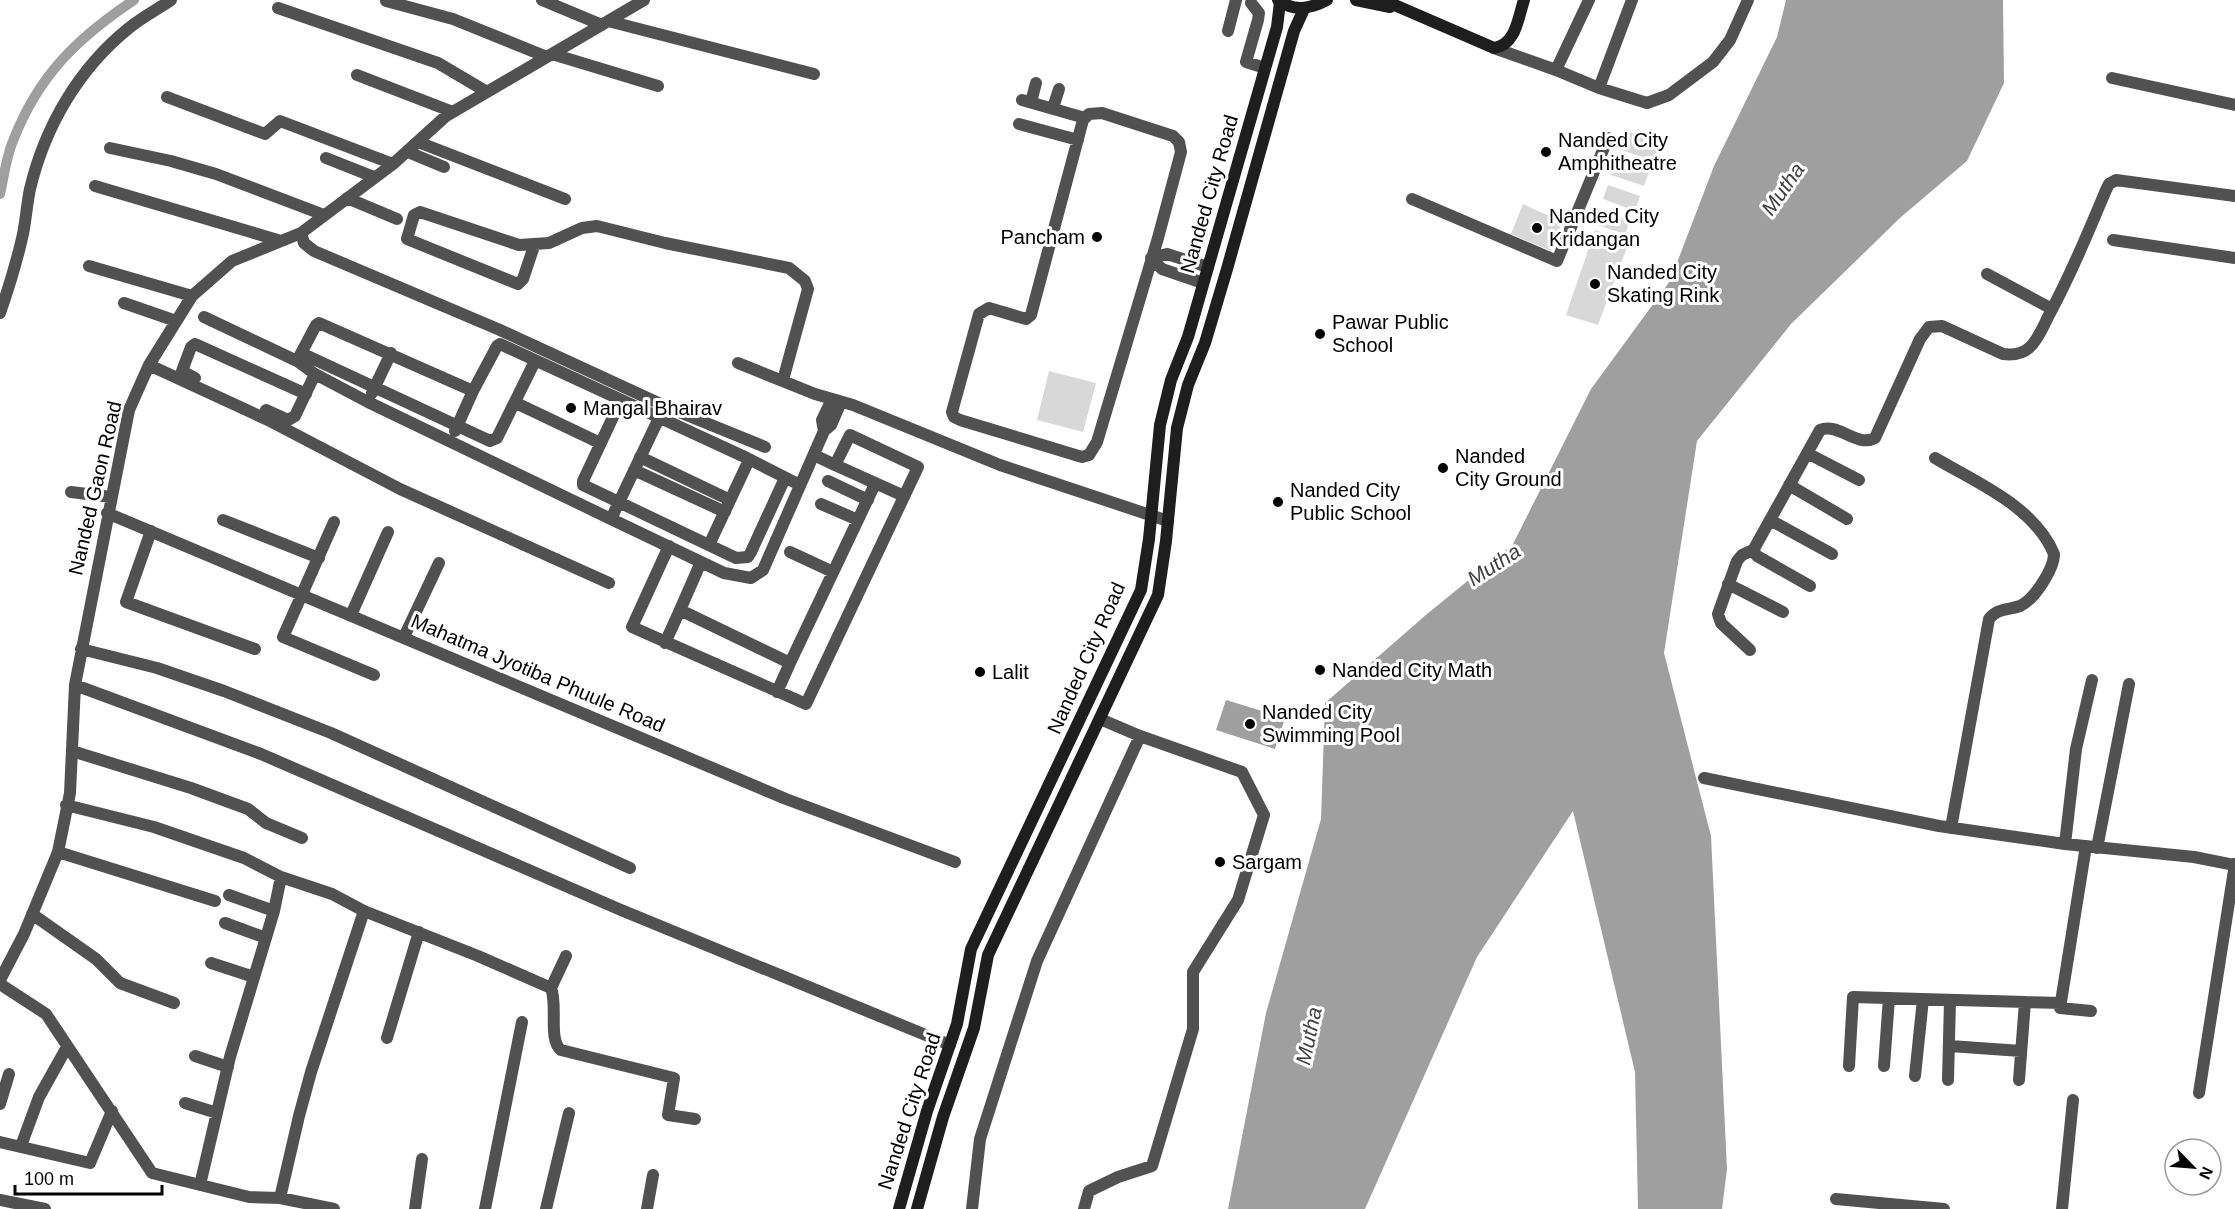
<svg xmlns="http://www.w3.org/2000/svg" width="2235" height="1209" viewBox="0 0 2235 1209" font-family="Helvetica,sans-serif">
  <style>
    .green { fill: #d8d8d8 }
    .water { fill: #9f9f9f }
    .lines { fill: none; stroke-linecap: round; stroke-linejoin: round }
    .canal { stroke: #9f9f9f; stroke-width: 10 }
    .street { stroke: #515151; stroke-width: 12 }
    .secondary { stroke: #1e1e1e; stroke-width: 12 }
    .poi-dot { fill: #000; stroke: #fff; stroke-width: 2 }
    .labels { text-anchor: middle; stroke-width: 6; stroke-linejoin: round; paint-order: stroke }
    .poi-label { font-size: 20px; fill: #000; stroke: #fff; text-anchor: start }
    .street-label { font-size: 20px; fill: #000; stroke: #fff }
    .water-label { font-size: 21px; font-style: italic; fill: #404040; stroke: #fff }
  </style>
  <rect width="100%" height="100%" fill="#fff"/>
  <path class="green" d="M1627 131 1660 145 1654 161 1619 149Z
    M1616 160 1649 172 1644 186 1611 175Z
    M1608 185 1640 196 1635 211 1603 199Z
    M1523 204 1562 222 1551 251 1511 234Z
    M1600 210 1630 221 1625 234 1594 224Z
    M1595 230 1629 242 1598 325 1566 315Z
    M1049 371 1096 383 1083 432 1037 420Z"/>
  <path class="water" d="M1786 0H2003L2004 83 1967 161 1901 217 1791 324 1697 441 1664 653 1711 836 1727 1169 1722 1209H1638L1635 1072 1573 811 1477 957 1365 1209H1228L1266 1013 1321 819 1325 703 1427 614 1513 544 1591 389 1670 281 1714 166 1777 37Z
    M1226 700 1285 718 1275 749 1216 730Z"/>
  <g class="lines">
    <path class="canal" d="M0 194C4 177 6 157 13 141 38 76 77 38 134 0"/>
    <path class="street" d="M542 0 602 25
      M386 1 453 19 547 57
      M1251 3 1259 13 1258 20 1246 62 1265 68
      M278 8 438 63 487 92
      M608 21 814 74
      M1228 31 1236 0
      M1494 48 1556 70 1599 88 1647 103 1669 95 1713 62 1730 40 1748 0
      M552 54 658 86
      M1556 70 1589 0
      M357 75 453 112
      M2112 78 2235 105
      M1599 88 1632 0
      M167 97 265 134 280 121 393 164
      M1022 100 1085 118
      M1031 102 1036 83
      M1053 108 1059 89
      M1102 113 1173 136 1179 142 1181 152 1158 238 1097 442 1089 455 1082 457 960 420 954 417 952 412 979 314 989 308 1026 319 1031 315 1083 120 1089 114Z
      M1019 124 1078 140
      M418 142 565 199
      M110 148 171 161 216 174 324 215
      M408 152 444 167
      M326 158 374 177
      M95 186 281 241
      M347 198 397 219
      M1412 199 1557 261 1608 138
      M301 233 304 243 314 251 500 330 667 407 765 447
      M2113 240 2235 258
      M534 246 523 279 518 284 407 239 414 215 420 212 519 245 549 243 582 228 597 226 665 243 789 268 805 281 808 289 783 380
      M89 266 192 296
      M1987 274 2052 309
      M1203 283 1162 269 1151 258 1167 254 1208 267
      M124 303 176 321
      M0 313C9 287 17 261 23 234 26 219 27 203 30 189 45 126 79 68 129 28 142 17 158 9 171 0
      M204 317 297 361
      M301 353 490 441 497 438 535 361
      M738 363 815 394 853 405 1000 465 1168 521
      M149 365 268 420 400 489 609 583
      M195 378 182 371 191 347 195 344 306 394
      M372 393 391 353
      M832 399 822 420 824 431 831 425 841 402
      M621 400 583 481V485L736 558 748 557 751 552 785 478
      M516 403 600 443
      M266 410 288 420 295 416 315 374
      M455 431 473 391
      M1807 453 1859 480
      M640 457 730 500
      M1935 458C1977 483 2034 506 2054 554 2054 569 2034 600 2020 606 2009 610 1997 608 1989 619L1951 828
      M835 465 904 496
      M634 470 725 512
      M828 481 868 500
      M800 485 747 458 500 344 497 346 473 391 319 323 316 325 297 361 315 374 368 402 611 519 724 573 751 578 763 570 824 431
      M1789 485 1847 519
      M71 492 111 497
      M821 504 858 520
      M107 513 786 799 955 862
      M611 519 659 418
      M223 520 319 558
      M1770 520 1832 554
      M334 522 283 637 374 675
      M151 531 126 602 255 649
      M709 545 749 460
      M669 546 632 627 806 704 918 467 850 435 835 465 814 455
      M790 552 833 572
      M701 562 680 610 790 663 875 484
      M1728 584 1783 612
      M1810 586 1757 556 1753 550 1755 547 1820 430C1838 422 1857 448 1875 438L1920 339 1929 327 1942 326 2003 354C2011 355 2022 354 2029 348 2038 340 2043 327 2048 317 2070 276 2088 233 2106 190L2109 184 2116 180 2235 196
      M351 615 388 532
      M404 637 439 563
      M665 643 680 610
      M81 649 157 668 224 691 331 733 630 868
      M1750 650 1721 623 1718 614 1737 561 1742 555 1753 550
      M75 685 261 754 621 910 950 1045
      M777 692 790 663
      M72 751 191 788 248 809 266 823 302 838
      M1704 778 1939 826 2065 844 2194 857 2235 865
      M66 805 154 827 244 858 281 877 332 894 364 911 311 1072 299 1116 280 1198
      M2065 844 2076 749 2092 680
      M2086 846 2060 1008 2091 1011
      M2097 848 2129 684
      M58 852 215 901
      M229 895 274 911
      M364 911 478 956 551 988 566 956
      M32 914 96 959 120 983 174 1003
      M225 923 266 938
      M211 963 254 977
      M0 980 24 934 58 852 70 793 75 685 129 410 149 365 192 296 232 261 301 233 393 164 446 116 644 0
      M0 984 46 1014 152 1173 249 1197 280 1198 334 1209
      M551 988C558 1006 548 1040 561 1050L674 1078 668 1115 695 1119
      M387 1038 419 932
      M1950 1046 2021 1051
      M195 1056 228 1067
      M1849 1066 1853 997 2061 1003
      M1884 1066 1889 998
      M1915 1076 1923 999
      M1948 1080 1950 1000
      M2019 1080 2025 1002
      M2199 1093 2235 864
      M185 1103 217 1113
      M0 1104 9 1074
      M0 1142 90 1163 112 1111
      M21 1146 39 1097 67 1047
      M200 1185 230 1057 274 911 281 877
      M1836 1199 1944 1209
      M0 1200 45 1209
      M415 1209 422 1159
      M485 1209 522 1022
      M546 1209 569 1113
      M647 1209 653 1175
      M972 1209 980 1139 1037 961 1140 736
      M1084 1209 1089 1191 1118 1177 1152 1166 1193 1029V972L1238 900 1264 815 1242 772 1140 736 1100 719
      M2062 1209 2073 1100"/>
    <path class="secondary" d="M1278 0C1294 12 1310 9 1327 0
      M1356 0 1390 7
      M1383 0 1494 48C1516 45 1518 18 1524 0
      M899 1209 927 1111 957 1024 971 949 1141 590 1149 539 1160 425 1171 380 1188 337 1277 27 1280 2
      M917 1209 943 1117 974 1028 988 955 1158 595 1166 541 1177 428 1188 385 1205 343 1227 269 1294 31 1304 9"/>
  </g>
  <g class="poi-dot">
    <circle cx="1546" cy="152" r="6"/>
    <circle cx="1537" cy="228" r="6"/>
    <circle cx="1097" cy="237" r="6"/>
    <circle cx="1595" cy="284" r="6"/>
    <circle cx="1320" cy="334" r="6"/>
    <circle cx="571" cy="408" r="6"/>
    <circle cx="1443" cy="468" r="6"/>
    <circle cx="1278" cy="502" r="6"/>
    <circle cx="1320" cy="670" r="6"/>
    <circle cx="980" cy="672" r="6"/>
    <circle cx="1250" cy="724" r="6"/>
    <circle cx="1220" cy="862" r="6"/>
  </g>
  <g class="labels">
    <g class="poi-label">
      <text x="1558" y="147">Nanded City<tspan x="1558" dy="23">Amphitheatre</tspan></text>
      <text x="1549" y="223">Nanded City<tspan x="1549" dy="23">Kridangan</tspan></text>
      <text x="1085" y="244" text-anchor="end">Pancham</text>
      <text x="1607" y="279">Nanded City<tspan x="1607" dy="23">Skating Rink</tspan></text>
      <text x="1332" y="329">Pawar Public<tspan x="1332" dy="23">School</tspan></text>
      <text x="583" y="415">Mangal Bhairav</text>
      <text x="1455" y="463">Nanded<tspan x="1455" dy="23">City Ground</tspan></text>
      <text x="1290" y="497">Nanded City<tspan x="1290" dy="23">Public School</tspan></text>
      <text x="1332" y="677">Nanded City Math</text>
      <text x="992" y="679">Lalit</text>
      <text x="1262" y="719">Nanded City<tspan x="1262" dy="23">Swimming Pool</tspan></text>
      <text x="1232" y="869">Sargam</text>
    </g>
    <g class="street-label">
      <text transform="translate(1209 194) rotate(-74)" y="7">Nanded City Road</text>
      <text transform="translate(95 488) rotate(-77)" y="7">Nanded Gaon Road</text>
      <text transform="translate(1086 658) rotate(-66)" y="7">Nanded City Road</text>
      <text transform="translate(538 673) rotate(23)" y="7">Mahatma Jyotiba Phuule Road</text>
      <text transform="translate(909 1111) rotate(-72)" y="7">Nanded City Road</text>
    </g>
    <g class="water-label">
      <text transform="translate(1783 189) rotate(-55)" y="7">Mutha</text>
      <text transform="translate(1494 565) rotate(-33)" y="7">Mutha</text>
      <text transform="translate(1309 1036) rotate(-78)" y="7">Mutha</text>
    </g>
  </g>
  <g transform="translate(2193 1167) rotate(115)"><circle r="28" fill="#ffffff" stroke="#999999" stroke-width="1.5"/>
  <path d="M0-4.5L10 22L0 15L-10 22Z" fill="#000000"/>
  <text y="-9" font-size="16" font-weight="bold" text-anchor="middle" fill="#000000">N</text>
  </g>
  <path d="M15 1185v9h147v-9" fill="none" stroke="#000000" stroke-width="3"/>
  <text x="24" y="1185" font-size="18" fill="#000000" stroke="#ffffff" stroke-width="4.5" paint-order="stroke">100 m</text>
</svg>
